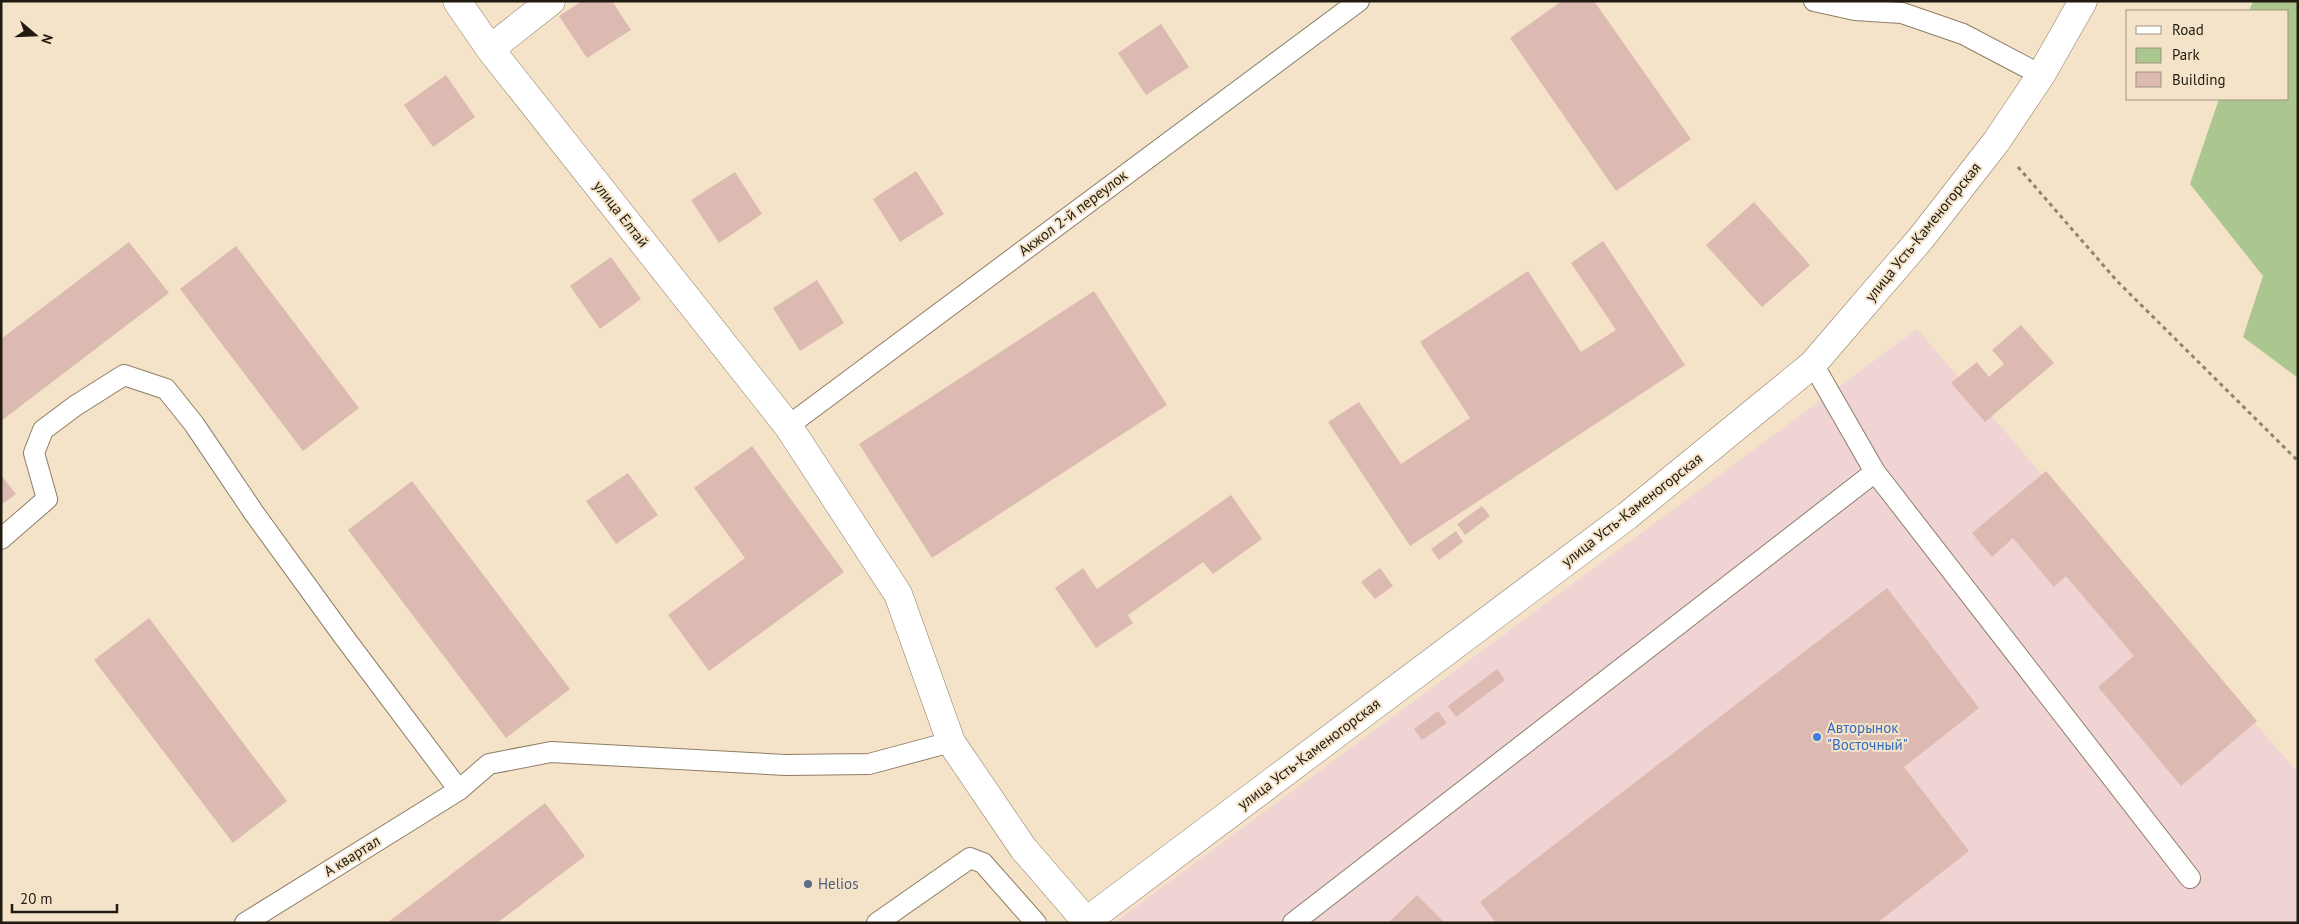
<svg xmlns="http://www.w3.org/2000/svg" width="2299" height="924" viewBox="0 0 2299 924" font-family="'PT Sans',sans-serif">
  <style>
    .commercial { fill: #efd4d3 }
    .green { fill: #abc78f }
    .building { fill: #dcbab2 }
    .lines { fill: none; stroke-linecap: round; stroke-linejoin: round }
    .service-casing { stroke: #8e7e66; stroke-width: 22 }
    .minor-casing { stroke: #8e7e66; stroke-width: 29 }
    .tertiary-casing { stroke: #8e7e66; stroke-width: 29 }
    .path { stroke: #8e8270; stroke-width: 3; stroke-dasharray: 4 4; stroke-linecap: butt }
    .service { stroke: #fff; stroke-width: 20 }
    .minor { stroke: #fff; stroke-width: 28 }
    .tertiary { stroke: #fff; stroke-width: 28 }
    .shop-dot { fill: #3f7fe0; stroke: #f4e3c8; stroke-width: 2 }
    .service-dot { fill: #5c6f8a; stroke: #f4e3c8; stroke-width: 2 }
    .labels { text-anchor: middle; stroke-width: 4; stroke-linejoin: round; paint-order: stroke }
    .street-label { font-size: 15px; fill: #201a10; stroke: #f4e3c8 }
    .shop-label { font-size: 15px; fill: #366cbe; stroke: #f4e3c8; text-anchor: start }
    .service-label { font-size: 15px; fill: #4e5e75; stroke: #f4e3c8; text-anchor: start }
  </style>
  <rect width="100%" height="100%" fill="#f4e3c8"/>
  <path class="commercial" d="M1917 329 2298 773V923H1114Z"/>
  <path class="green" d="M2253 1H2298V378L2243 337 2263 276 2190 184 2219 99H2288V11H2249Z"/>
  <path class="building" d="M582 1H612L631 30 587 58 559 16Z
    M1562 1H1594L1691 139 1616 191 1510 38Z
    M1161 24 1189 67 1146 95 1118 53Z
    M446 75 475 117 433 147 404 105Z
    M916 171 944 214 900 242 873 199Z
    M735 172 762 214 719 243 691 200Z
    M1754 202 1810 265 1762 307 1706 245Z
    M1603 241 1685 365 1410 546 1328 422 1359 402 1401 464 1470 418 1420 342 1528 271 1581 352 1616 330 1571 263Z
    M129 242 169 293 1 421V339Z
    M236 246 359 408 303 451 180 289Z
    M611 257 641 299 600 329 570 286Z
    M817 280 844 323 800 351 773 308Z
    M1094 291 1167 405 932 558 859 444Z
    M2021 325 2054 363 1985 422 1951 383 1977 362 1989 377 2004 364 1992 350Z
    M752 446 844 572 709 671 668 615 745 558 694 488Z
    M2046 471 2257 721 2181 786 2098 687 2134 656 2066 576 2054 587 2013 538 1992 557 1972 533Z
    M628 473 658 515 616 544 586 501Z
    M1 475 16 494 1 505Z
    M412 481 570 689 506 738 348 530Z
    M1231 495 1262 539 1213 574 1203 562 1128 615 1133 623 1096 648 1055 588 1083 568 1097 589Z
    M1482 506 1490 516 1465 535 1457 524Z
    M1456 531 1463 542 1439 560 1431 549Z
    M1380 568 1393 586 1375 599 1361 582Z
    M1887 588 1979 708 1904 767 1969 851 1877 923H1496L1480 902Z
    M149 618 287 801 233 843 94 660Z
    M1497 669 1505 680 1456 717 1448 706Z
    M1438 711 1447 723 1422 740 1414 729Z
    M545 803 585 856 497 923H387Z
    M1417 895 1445 923H1388Z"/>
  <g class="lines">
    <g class="service-casing">
      <path id="service" d="M1814 1 1855 10 1902 13 1963 34 2041 75
        M1813 364 1875 472 2190 878
        M788 426 1359 1
        M1 539 47 499 34 453 43 430 75 406 124 375 166 389 194 424 254 513 344 637 459 790
        M245 923 459 790 489 764 551 752 785 765 869 764 951 742
        M877 923 970 858 983 863 1036 923
        M1293 923 1875 472"/>
    </g>
    <g class="minor-casing">
      <path id="minor" d="M457 1 490 49 788 426 898 594 951 742 1023 848 1086 921
        M490 49 551 1"/>
    </g>
    <g class="tertiary-casing">
      <path id="tertiary" d="M1084 923 1627 516 1813 364 1922 237 1996 142 2041 75 2083 1"/>
    </g>
    <path class="path" d="M2018 167 2117 281 2298 461"/>
    <use href="#service" class="service"/>
    <use href="#minor" class="minor"/>
    <use href="#tertiary" class="tertiary"/>
  </g>
  <circle class="shop-dot" cx="1817" cy="737" r="5"/>
  <circle class="service-dot" cx="808" cy="884" r="5"/>
  <g class="labels">
    <g class="street-label">
      <text transform="translate(1073 213) rotate(-37)" y="5">Акжол 2-й переулок</text>
      <text transform="translate(621 214) rotate(52)" y="5">улица Елтай</text>
      <text transform="translate(1923 232) rotate(-51)" y="5">улица Усть-Каменогорская</text>
      <text transform="translate(1632 510) rotate(-38)" y="5">улица Усть-Каменогорская</text>
      <text transform="translate(1309 754) rotate(-37)" y="5">улица Усть-Каменогорская</text>
      <text transform="translate(352 856) rotate(-32)" y="5">А квартал</text>
    </g>
    <g class="shop-label">
      <text x="1827" y="733">Авторынок<tspan x="1827" dy="17">"Восточный"</tspan></text>
    </g>
    <g class="service-label">
      <text x="818" y="889">Helios</text>
    </g>
  </g>
  <rect width="2299" height="924" fill="none" stroke="#201a10" stroke-width="5"/>
  <rect x="2126" y="10" width="162" height="90" fill="#f4e3c8" stroke="#9f937e"/>
  <rect x="2136" y="26" width="25" height="8" fill="#ffffff" stroke="#9f937e"/>
  <text x="2172" y="35" font-size="15" fill="#201a10">Road</text>
  <rect x="2136" y="48" width="25" height="15" fill="#abc78f" stroke="#9f937e"/>
  <text x="2172" y="60" font-size="15" fill="#201a10">Park</text>
  <rect x="2136" y="72" width="25" height="15" fill="#dcbab2" stroke="#9f937e"/>
  <text x="2172" y="85" font-size="15" fill="#201a10">Building</text>
  <g transform="translate(35 35) rotate(109)" stroke="#f4e3c8" stroke-width="4" paint-order="stroke">
  <path d="M0-4L9 19L0 12L-9 19Z" fill="#201a10"/>
  <text y="-8" font-size="14" font-weight="bold" text-anchor="middle" fill="#201a10">N</text>
  </g>
  <path d="M12 904v8h105v-8" fill="none" stroke="#201a10" stroke-width="2.5"/>
  <text x="20" y="904" font-size="15" fill="#201a10" stroke="#f4e3c8" stroke-width="4" paint-order="stroke">20 m</text>
</svg>
